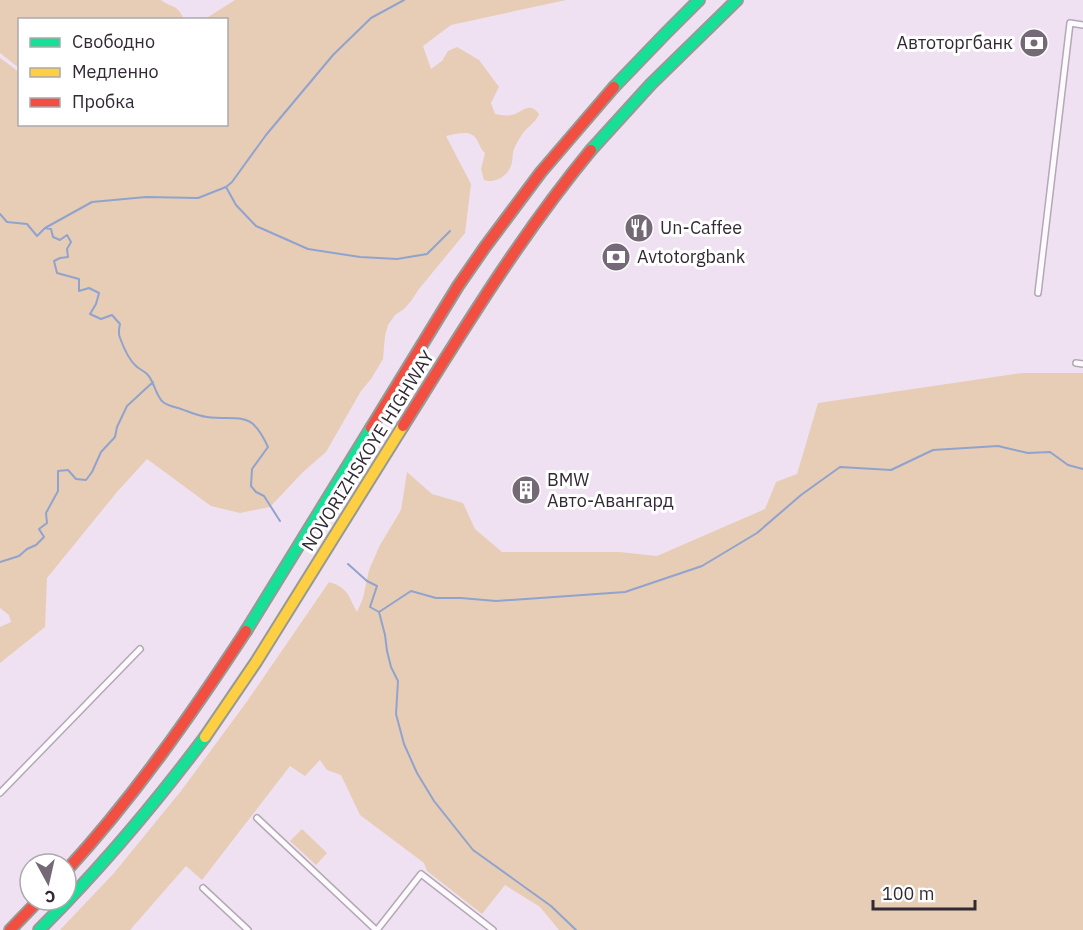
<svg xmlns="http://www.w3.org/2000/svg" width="1083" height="930" viewBox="0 0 1083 930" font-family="'IBM Plex Sans',sans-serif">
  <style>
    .green { fill: #e7cdb5 }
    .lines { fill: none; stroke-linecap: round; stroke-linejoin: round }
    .stream { stroke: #90a3ce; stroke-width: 2 }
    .street-casing { stroke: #b3a8b6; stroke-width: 8 }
    .fast-casing { stroke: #969a95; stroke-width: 14 }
    .slow-casing { stroke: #969a95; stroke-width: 14 }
    .jam-casing { stroke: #969a95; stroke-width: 14 }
    .street { stroke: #fdfafd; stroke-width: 5 }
    .fast { stroke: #16e098; stroke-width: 10 }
    .slow { stroke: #ffcf43; stroke-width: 10 }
    .jam { stroke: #f24e42; stroke-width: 10 }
    .labels { text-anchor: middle; stroke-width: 6; stroke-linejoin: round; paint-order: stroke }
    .poi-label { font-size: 18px; fill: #332935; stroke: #fff; text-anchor: start }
    .street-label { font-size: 18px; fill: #332935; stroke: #fff }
  </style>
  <rect width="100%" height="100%" fill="#efe1f2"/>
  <path class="green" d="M0 0H161C173 9 176 3 184 19L20 20 19 68 0 53Z
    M235 0H566L451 25 423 46 431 69 442 61 448 51 457 47 479 60 499 87 491 103 495 114C500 115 506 116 511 115 522 114 528 100 539 114 535 124 526 127 521 136 518 141 514 147 513 153 512 156 513 159 512 162 510 175 496 184 484 180L481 169 485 153C481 149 480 146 477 140 471 129 457 134 446 136L471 184 465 233 419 289 411 301 404 309 395 315 388 325 385 336 383 359 371 379 361 391 326 452 303 472 270 507 240 513 211 506 147 459 117 492 47 578 45 627 0 663V627L11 622 9 615 0 608V58L19 72 20 124H226V20L205 19Z
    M1022 373H1083V930H559L540 907 505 885 482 914 427 871 424 863 360 815 341 775 327 770 320 760 305 776 290 766 202 880 186 866 130 930H60L114 873 181 791 248 700 329 582C349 588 348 596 357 612L363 598 369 570 380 545 401 510 407 472 432 494 463 503 475 529 502 552H620L657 556 765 509 776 482 797 474 818 403Z
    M302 829 327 853 316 865 290 841Z"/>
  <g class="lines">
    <path class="stream" d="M226 187 236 205 256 226 308 249 360 257 397 259 427 254 450 231
      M0 214 7 222 27 224 37 236 45 228 51 229 53 237 60 240 67 235 71 242 67 249 68 257 60 258 54 261 57 273 79 279V291L89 288 99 293 96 304 90 314 101 319 112 315 120 324C119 328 118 333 120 338 123 346 129 360 136 366 139 369 144 371 147 374 155 382 155 395 163 402 168 406 175 407 181 409 190 412 198 416 207 417 240 421 251 409 268 447L252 469 251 486 256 492 264 496 280 521
      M45 228 92 202 146 197 198 198 226 187 232 182 266 135 333 55 371 18 404 0
      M0 562 19 556 27 549 36 545 44 537 39 529 47 523 46 513 58 491V471L68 470 76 479 86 480 92 472 101 452 115 437 117 427 127 406 153 382
      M348 564 367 581 377 586 370 607 379 612 385 635 387 651 391 667 398 681 396 714 404 744 417 773 434 801 473 850 551 906 576 930
      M379 612 411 591 436 598H461L496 601 625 592 702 566 757 533 801 495 840 467 891 470 933 450 998 446 1028 453 1050 452 1068 465 1083 469"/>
    <g class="street-casing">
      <path id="street" d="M1038 293 1070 23 1083 25
        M1076 363 1083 364
        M0 793 140 649
        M257 818 376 930
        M203 888 248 930
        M377 930 421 874 493 930"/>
    </g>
    <g class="fast-casing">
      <path id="fast" d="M614 87 666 33 699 0
        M591 150 651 84 737 0
        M246 631 371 428
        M39 930C99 870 154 805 205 737"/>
    </g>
    <g class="slow-casing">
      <path id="slow" d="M205 737 256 662 403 426"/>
    </g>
    <g class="jam-casing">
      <path id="jam" d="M403 426C462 332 520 236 591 150
        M371 428 458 286 485 247 541 172 614 87
        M66 871C134 797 191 715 246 631
        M10 930 39 900"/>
    </g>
    <use href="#street" class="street"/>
    <use href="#fast" class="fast"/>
    <use href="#slow" class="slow"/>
    <use href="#jam" class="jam"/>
  </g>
  <defs>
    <g id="bank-disc" transform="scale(1.5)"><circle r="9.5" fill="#756977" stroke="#fff"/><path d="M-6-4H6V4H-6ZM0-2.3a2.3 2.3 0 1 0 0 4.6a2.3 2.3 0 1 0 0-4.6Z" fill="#fff"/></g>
    <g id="restaurant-disc" transform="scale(1.5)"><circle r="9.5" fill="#756977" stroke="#fff"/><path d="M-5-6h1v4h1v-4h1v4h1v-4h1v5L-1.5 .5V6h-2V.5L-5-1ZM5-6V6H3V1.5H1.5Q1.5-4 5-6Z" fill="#fff"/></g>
    <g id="building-disc" transform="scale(1.5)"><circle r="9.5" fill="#756977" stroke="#fff"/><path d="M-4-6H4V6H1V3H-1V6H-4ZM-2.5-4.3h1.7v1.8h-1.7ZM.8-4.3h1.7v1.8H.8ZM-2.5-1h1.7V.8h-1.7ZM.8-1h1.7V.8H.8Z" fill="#fff"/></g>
  </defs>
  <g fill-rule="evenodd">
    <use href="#bank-disc" x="1034" y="43"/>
    <use href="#restaurant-disc" x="639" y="228"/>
    <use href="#bank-disc" x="616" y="257"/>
    <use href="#building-disc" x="526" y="490"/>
  </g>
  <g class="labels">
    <g class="poi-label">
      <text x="1013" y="49" text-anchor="end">Автоторгбанк</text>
      <text x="660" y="234">Un-Caffee</text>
      <text x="637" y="263">Avtotorgbank</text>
      <text x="547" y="486">BMW<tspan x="547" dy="21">Авто-Авангард</tspan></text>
    </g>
    <g class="street-label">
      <text transform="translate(368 451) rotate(-58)" y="6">NOVORIZHSKOYE HIGHWAY</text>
    </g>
  </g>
  <rect x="18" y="18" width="210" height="108" fill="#ffffff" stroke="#ada9ae" stroke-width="1.5"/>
  <rect x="30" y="38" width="30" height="9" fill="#16e098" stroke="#ada9ae" stroke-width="1.5"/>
  <text x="72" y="48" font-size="18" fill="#332935">Свободно</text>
  <rect x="30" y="68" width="30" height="9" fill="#ffcf43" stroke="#ada9ae" stroke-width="1.5"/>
  <text x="72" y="78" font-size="18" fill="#332935">Медленно</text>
  <rect x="30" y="98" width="30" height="9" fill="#f24e42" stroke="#ada9ae" stroke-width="1.5"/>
  <text x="72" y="108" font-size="18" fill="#332935">Пробка</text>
  <g transform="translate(48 882) rotate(172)"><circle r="28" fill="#ffffff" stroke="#ada9ae" stroke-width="1.5"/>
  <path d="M0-4.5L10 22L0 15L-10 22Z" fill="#756977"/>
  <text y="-9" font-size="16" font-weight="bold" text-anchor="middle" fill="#332935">С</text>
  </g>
  <path d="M873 900v9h102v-9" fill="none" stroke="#332935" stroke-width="3"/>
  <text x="882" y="900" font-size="18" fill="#332935" stroke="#ffffff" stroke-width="4.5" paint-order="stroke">100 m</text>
</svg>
